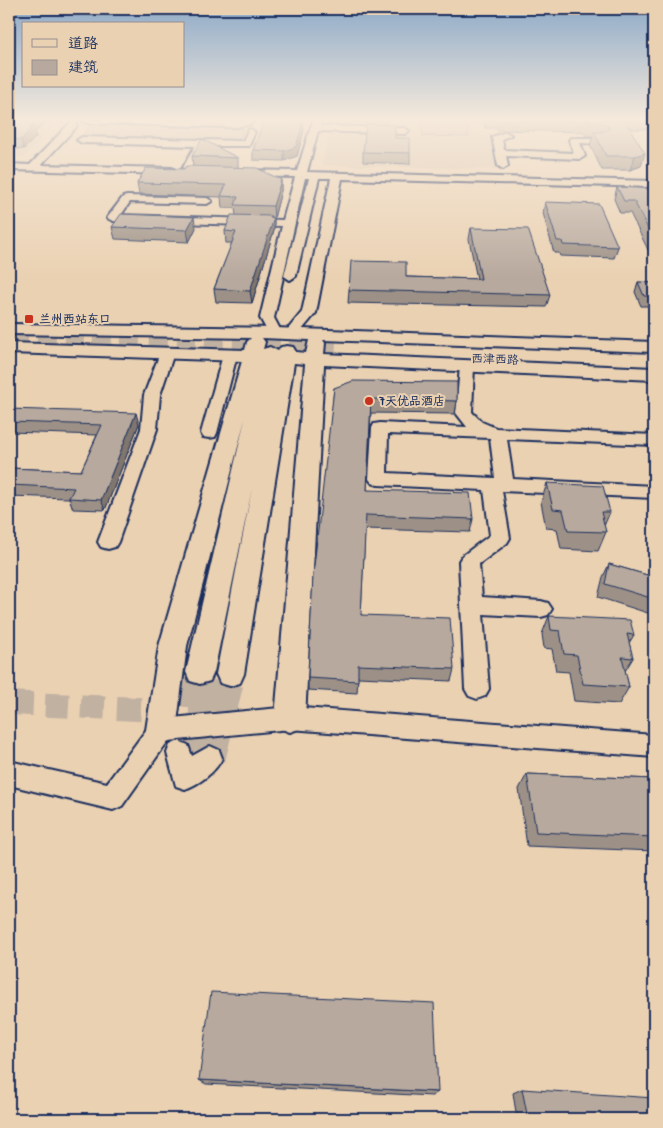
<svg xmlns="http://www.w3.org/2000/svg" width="663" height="1128" viewBox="0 0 663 1128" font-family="'Patrick Hand','LXGW WenKai TC',sans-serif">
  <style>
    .built { fill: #dbc5ac }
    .green { fill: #ccb9a6; stroke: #747482 }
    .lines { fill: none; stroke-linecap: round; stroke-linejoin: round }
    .minor-tunnel { stroke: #c1b1a1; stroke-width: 24; stroke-dasharray: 24 12; stroke-linecap: butt }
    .major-tunnel-far1 { stroke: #c1b1a1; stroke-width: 19; stroke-dasharray: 19 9; stroke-linecap: butt }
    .major-tunnel { stroke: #c1b1a1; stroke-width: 31; stroke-dasharray: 31 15; stroke-linecap: butt }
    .minor-casing { stroke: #1b2f5e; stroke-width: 4 }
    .major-casing { stroke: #1b2f5e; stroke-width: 4 }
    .minor { fill: #ead1b2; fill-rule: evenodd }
    .major { fill: #ead1b2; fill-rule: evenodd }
    .wall { fill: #9d9187; stroke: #1b2f5e }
    .shaded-wall { fill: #80766e; stroke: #1b2f5e }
    .building { fill: #b7a99d; stroke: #1b2f5e }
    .poi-dot { fill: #c8321e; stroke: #ead1b2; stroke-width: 2 }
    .labels { text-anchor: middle; stroke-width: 4; stroke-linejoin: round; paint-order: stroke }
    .far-poi-label { font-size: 12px; font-weight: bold; fill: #1b2f5e; stroke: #ead1b2; text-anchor: start }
    .far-street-label { font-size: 12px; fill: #1b2f5e; stroke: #ead1b2 }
  </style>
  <rect width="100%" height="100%" fill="#ead1b2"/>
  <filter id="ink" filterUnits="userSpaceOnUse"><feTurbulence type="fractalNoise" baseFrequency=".02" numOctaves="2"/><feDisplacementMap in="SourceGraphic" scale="10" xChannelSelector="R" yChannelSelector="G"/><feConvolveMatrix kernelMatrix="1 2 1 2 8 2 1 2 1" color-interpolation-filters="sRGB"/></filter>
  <g filter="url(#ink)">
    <path class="built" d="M9 120H62L24 157H9Z
      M332 120H477L479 130H488L497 169 322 165Z"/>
    <path class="green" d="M421 120H465L469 137 423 136Z
      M91 125 244 129 239 141 80 138Z"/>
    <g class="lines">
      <path class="minor-tunnel" d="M9 703 221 713"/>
      <path class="major-tunnel-far1" d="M9 334 337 347"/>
      <path class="major-tunnel" d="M179 753 200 672
        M210 758 230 674"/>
      <g class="minor-casing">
        <path id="minor" d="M82 120 236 121 253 120 251 124 236 127 86 123Z
          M313 120H321L320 126 405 128 409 131 405 134 318 131 307 172 654 181V187L342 179 316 313 296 337H286L284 334 302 312 331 178H319L296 276 290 280 284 276 309 178H305L274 318 282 333 280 336H270L260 318 282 226 113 221 107 218 123 197 127 196 207 198 212 201 207 204 130 202 121 215 283 220 295 177 241 176 236 173 241 170 297 171Z
          M74 121 77 122V126L41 165 172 168 177 171 172 174 9 170V164L30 165 71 122Z
          M251 129 255 132 249 146H205L191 171 186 174 181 171 195 146 82 143 77 140 82 137 243 141 248 130Z
          M506 132 511 135 502 139 504 150 574 153 569 140 571 138H599L604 141 599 144 580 143 585 156 580 159 506 156 508 166 503 169 498 166 492 137Z
          M167 349 172 350 174 353 160 395 157 429 118 542 115 547 108 549 101 547 98 542 141 429 144 395 160 353 162 350Z
          M230 351 235 352 237 355 217 433 215 437 209 438 203 437 201 433 223 355 225 352Z
          M467 362 472 363 474 366 472 412 482 422 496 428 654 435V445L507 439 513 479 654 486V498L502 491 510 538 507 543 479 564 482 597 541 601 548 603 552 609 548 615 541 617 483 614 489 689 485 696 477 699 469 696 465 689 459 561 462 556 490 535 484 490 378 485 372 483 369 479 372 428 374 424 380 423 467 427 456 413 460 366 462 363ZM388 434 490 438 495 478 387 473Z
          M290 707 654 735V757L290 729 168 741 122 806 113 810 9 785V761L107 783 152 722 161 719Z
          M179 741 188 745 192 756 210 746 219 750 222 758C216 772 199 784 185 789L176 786 167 753 170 745Z"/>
      </g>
      <g class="major-casing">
        <path id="major" d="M9 324 275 328 654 342V352L323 340 325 343 324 354 654 368V380L324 365 305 718 301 728 290 732 279 728 275 718 305 364 294 363 244 674 240 683 230 686 220 683 216 674 252 488 214 672 210 681 200 684 190 681 186 672 245 419 187 646 176 730 172 740 161 744 150 740 146 730 159 646 242 361 9 353V343L245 350 247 342 251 338 9 334ZM262 338 309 340 306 353 296 352 293 347 287 346 281 347 278 351 270 347 263 349 265 342Z"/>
      </g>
      <use href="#minor" class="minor"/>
      <use href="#major" class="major"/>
    </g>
    <path class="wall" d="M9 120H48L35 133 36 137 24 149H9Z
      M302 120 301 121 304 130 297 156 284 161 253 160V150Z
      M362 120H387L386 125 395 138 410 153V164L363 162V152L375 125 361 123Z
      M483 120H654V132H653L651 129H630L641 166 630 170H602L590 145 593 136H586L584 132 498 130V128H485Z
      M192 156 238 158V167L281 180V191L274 218V230L252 303 216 302 214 289 232 243H226L225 231 236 215 235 208H222L221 197 139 194 137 183 193 166Z
      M617 187 654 189V260H653L630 213H620L614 199Z
      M545 202 618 247 614 258 560 256 559 253H554L543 213Z
      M112 227 196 228 189 242 115 239Z
      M471 228 550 295 546 307 348 303 349 290 406 277 477 279 469 239Z
      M638 282 654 283V306H641L635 292Z
      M334 388 457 401 455 414 371 413 367 490 473 519 470 532 365 529 361 615 454 669 451 681 358 677 357 693 308 690V678Z
      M9 409 139 424 105 510 73 509 69 498 9 496V468L81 471 97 435 9 432Z
      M547 483 610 512 604 526 606 532 598 551 561 549 557 529 546 528 541 502Z
      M609 564 654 577V615L598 597 603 577Z
      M549 616 634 635 629 643 633 658 625 671 629 687 619 704 574 701 569 672 556 671 552 649 544 648 542 634Z
      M654 681V696L652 695Z
      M527 774 654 779V851L527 846 519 789Z
      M199 1080 438 1092 432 1096 206 1084Z
      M522 1089 654 1119H517L513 1093Z"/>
    <path class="shaded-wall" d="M37 120H48L35 133 36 137 24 149 21 140 29 127Z
      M303 121 304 130 297 156 284 161V151Z
      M645 153 641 166 630 170 635 156Z
      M281 180V191L274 218 273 206Z
      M271 216V225L274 218V230L252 303 250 291Z
      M194 217 196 228 189 242 187 230Z
      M136 413 139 424 105 510 101 500Z"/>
    <path class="building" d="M9 120H37L29 127H33L21 140 9 139Z
      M264 120H299L298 121H303L296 147 284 151 253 150Z
      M587 120H624L645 153 635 156H606L594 132H602L609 129V127L603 123H589Z
      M366 124 395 125V138H410V153L363 152Z
      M202 139 238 158 192 156Z
      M186 166 257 168 281 180 273 206 235 205 238 197 221 196 226 185 137 183 146 168 184 169Z
      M617 187 654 189V241L634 201H624Z
      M545 202 599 204 618 247 563 245 562 241H557Z
      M121 214 194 217 187 230 112 227Z
      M231 215 271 216 270 218H274L250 291 214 289 236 232 225 231Z
      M471 228 528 229 550 295 349 290 351 261 406 262V277L481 279Z
      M638 282 654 283V296H644Z
      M353 381 457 382V401L371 399 367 490 470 493 473 519 366 515 361 615 450 618 454 669 358 665V681L308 678 313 575 334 388Z
      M9 409 136 413 101 500 69 498 74 488 9 485V468L81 471 102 425 9 422Z
      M547 483 603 486 610 512H601L606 532 568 531 563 510 553 509Z
      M609 564 654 577V599L605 584Z
      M549 616 630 620 634 635 627 634 633 658 622 657 629 687 583 684 577 655 564 654 560 631 551 630Z
      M527 774 654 779V837L536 832Z
      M211 992 434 1003 438 1092 199 1080Z
      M522 1089 654 1098V1119H528Z"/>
  </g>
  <linearGradient id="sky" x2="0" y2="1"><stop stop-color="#8ca9c7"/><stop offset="0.43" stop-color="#f6eadc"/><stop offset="1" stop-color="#f6eadc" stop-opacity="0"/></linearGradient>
  <rect width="663" height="277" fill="url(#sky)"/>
  <g class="poi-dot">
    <rect x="24" y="314" width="10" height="10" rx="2.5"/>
    <circle cx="369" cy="401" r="5"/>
  </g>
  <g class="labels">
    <g class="far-poi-label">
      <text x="39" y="323">兰州西站东口</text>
      <text x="379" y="405">7天优品酒店</text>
    </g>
    <g class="far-street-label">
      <text transform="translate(495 359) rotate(2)" y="4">西津西路</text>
    </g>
  </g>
  <rect width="663" height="1128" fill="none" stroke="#ead1b2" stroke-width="30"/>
  <rect x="15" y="15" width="633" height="1098" fill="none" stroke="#1b2f5e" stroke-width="2" filter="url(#ink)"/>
  <rect x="22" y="22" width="162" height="65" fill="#ead1b2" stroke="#979090"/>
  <rect x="32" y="39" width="25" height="8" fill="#ead1b2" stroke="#979090"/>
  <text x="68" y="48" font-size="15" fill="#1b2f5e">道路</text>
  <rect x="32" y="60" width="25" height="15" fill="#b7a99d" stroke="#979090"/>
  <text x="68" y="72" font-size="15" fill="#1b2f5e">建筑</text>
</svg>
